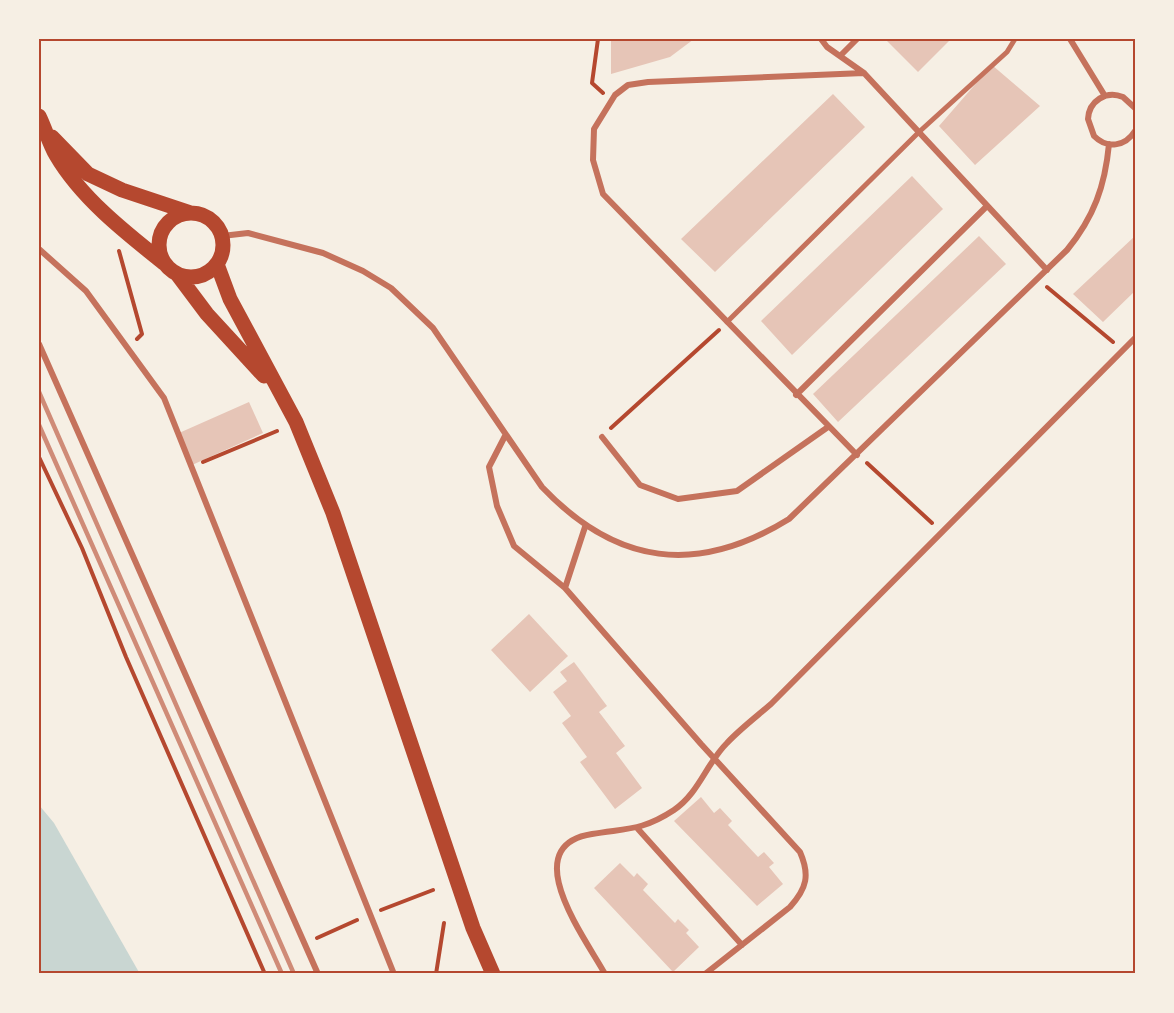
<svg xmlns="http://www.w3.org/2000/svg" width="1174" height="1013" viewBox="0 0 1174 1013" font-family="Karla,sans-serif">
  <style>
    .water { fill: #c9d6d2 }
    .building { fill: #e6c5b7 }
    .lines { fill: none; stroke-linecap: round; stroke-linejoin: round }
    .path { stroke: #b5482f; stroke-width: 4 }
    .pedestrian { stroke: #c5725c; stroke-width: 5 }
    .minor { stroke: #c5725c; stroke-width: 6 }
    .primary { stroke: #b5482f; stroke-width: 15 }
    .rail { stroke: #cf8b77; stroke-width: 4.5 }
    .neatline { fill: none; stroke: #b5482f; stroke-width: 2 }
  </style>
  <rect width="100%" height="100%" fill="#f6efe4"/>
  <path class="water" d="M39 805 54 823 140 974H39Z"/>
  <path class="building" d="M611 39H694L670 57 611 74Z
    M885 39H951L918 72Z
    M992 65 1040 106 975 165 939 126Z
    M833 94 865 127 715 272 681 239Z
    M912 176 943 209 792 355 761 321Z
    M979 236 1006 264 838 422 813 394Z
    M1135 236V291L1103 322 1073 294Z
    M249 402 263 433 192 465 179 433Z
    M529 614 568 656 530 692 491 650Z
    M574 662 607 706 599 712 625 746 616 753 642 788 615 809 580 762 587 757 562 723 571 716 553 692 567 681 560 672Z
    M701 797 714 813 720 808 732 821 728 825 758 857 764 852 774 863 769 867 783 884 757 906 674 821Z
    M620 863 634 877 637 873 648 884 643 890 675 923 678 919 689 930 686 933 699 947 673 972 594 888Z"/>
  <g class="lines">
    <path class="path" d="M598 39 592 83 603 93
      M119 251 142 334 137 339
      M1047 287 1113 342
      M611 428 719 330
      M39 457 82 548 126 657 265 974
      M203 462 277 431
      M867 463 932 523
      M381 910 433 890
      M317 938 357 920
      M436 974 444 923"/>
    <path class="pedestrian" d="M727 322 919 132 1007 52 1015 39"/>
    <path class="minor" d="M821 39 827 47 864 73 1047 270
      M1070 39 1105 96
      M840 56 857 39
      M1135 108 1123 97C1106 90 1089 101 1088 119L1094 136C1107 149 1125 147 1135 131
      M222 236 248 233 323 253 363 271 391 288 433 328 542 487C616 565 697 576 789 519L1067 250C1094 217 1105 186 1109 144
      M39 249 86 291 164 398 394 974
      M39 344 318 974
      M796 395 987 206
      M505 436 489 467 497 506 514 546 565 588
      M602 437 640 485 678 499 737 491 828 427
      M857 455 603 194 593 160 594 129 615 95 628 85 648 82 864 73
      M585 527 565 588 701 744 800 852C810 875 807 888 790 907L705 974
      M638 829 742 945
      M605 974C586 939 515 846 592 834 627 828 642 831 674 810 699 793 706 764 727 743 740 729 756 717 771 704L1135 338"/>
    <path class="primary" d="M39 116C45 128 49 143 56 155 81 198 126 233 165 264
      M52 137 88 174 122 190 191 213
      M159 245a32 32 0 1 1 64 0a32 32 0 1 1-64 0Z
      M217 264 230 299 296 422 333 513 473 928 493 974
      M177 274 207 314 264 376"/>
    <path class="rail" d="M39 392 294 974
      M39 425 282 974"/>
  </g>
  <rect width="1174" height="1013" fill="none" stroke="#f6efe4" stroke-width="81"/>
  <rect x="40" y="40" width="1094" height="932" class="neatline"/>
</svg>
